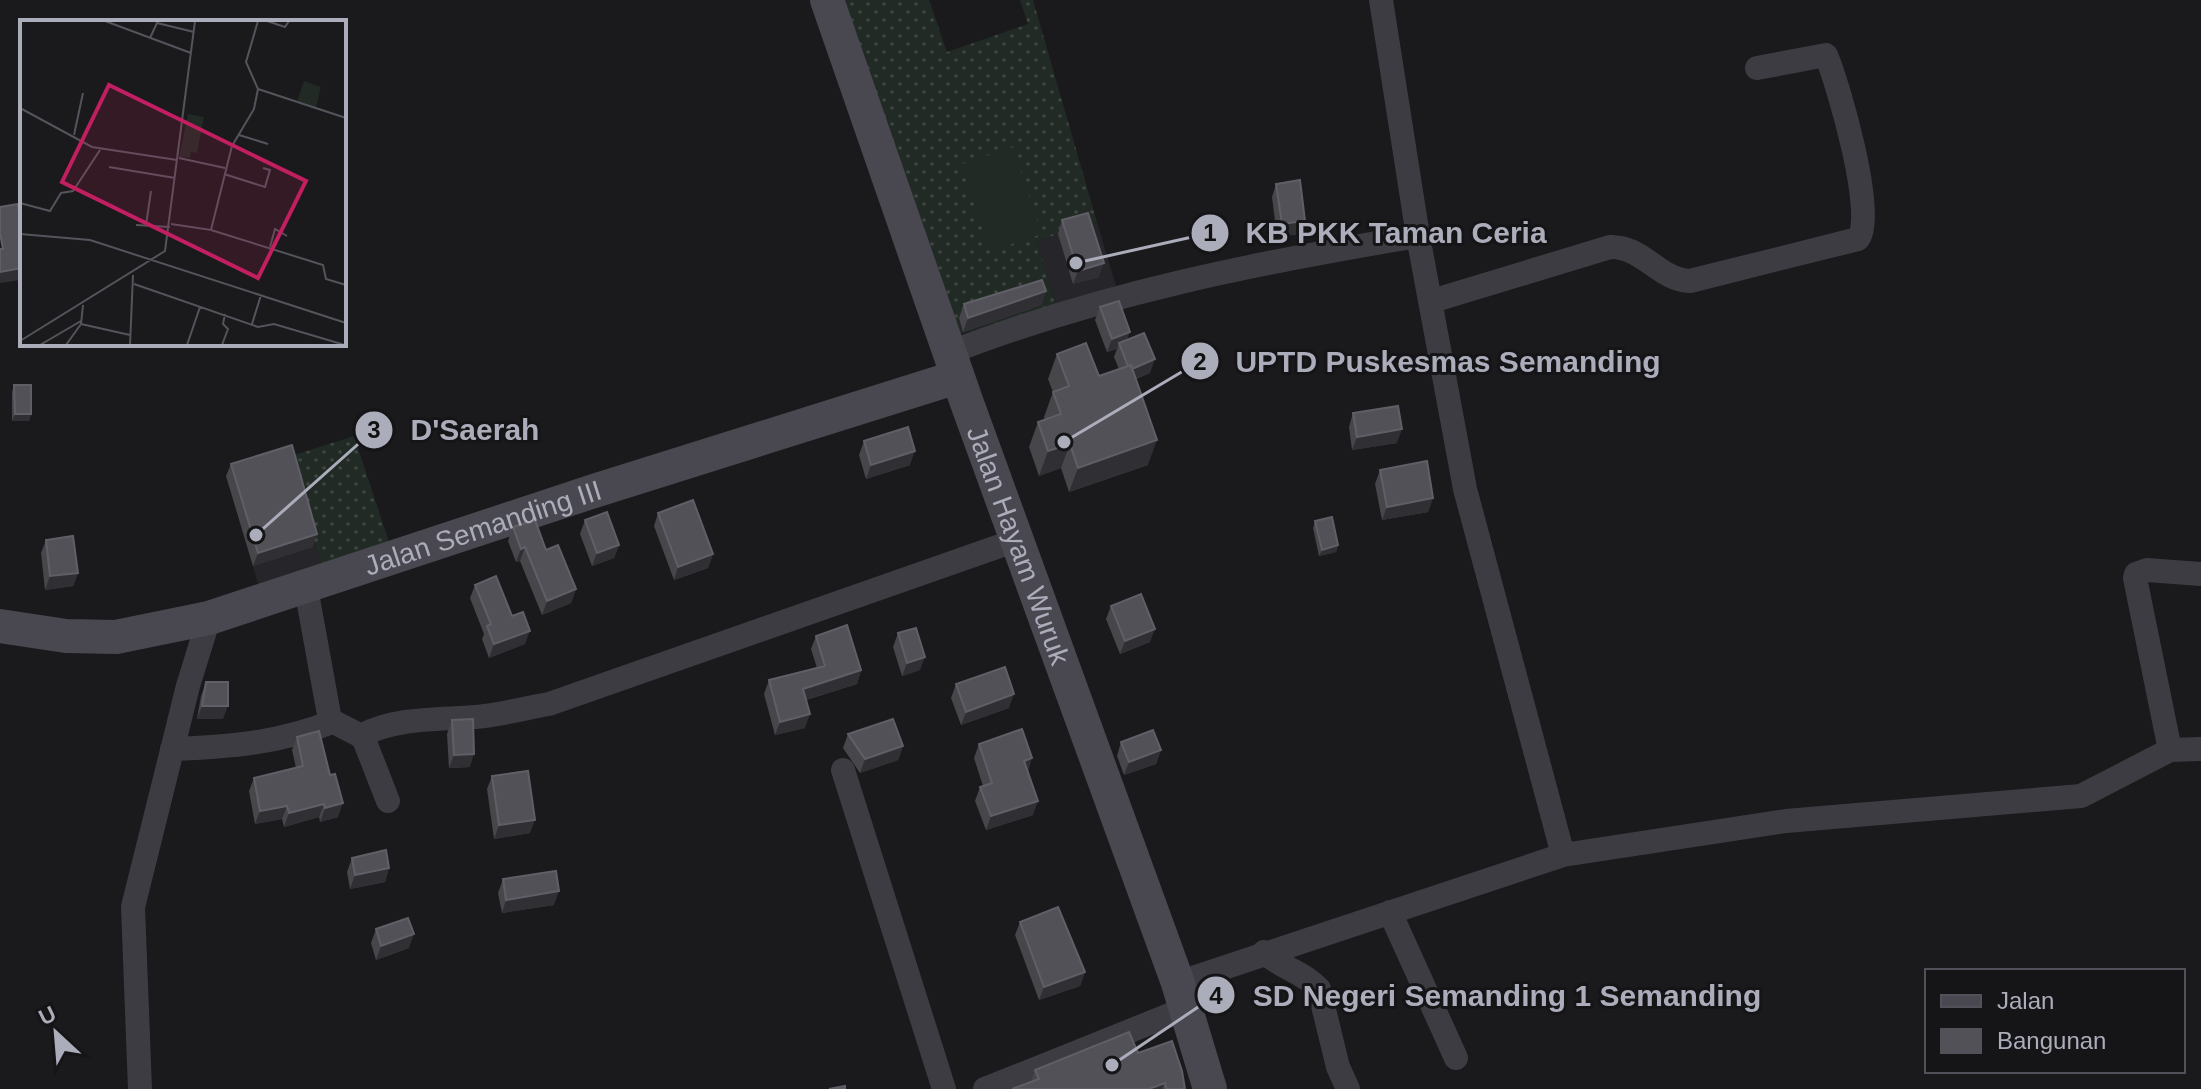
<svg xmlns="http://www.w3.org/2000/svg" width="2201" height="1089" viewBox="0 0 2201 1089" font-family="Helvetica,sans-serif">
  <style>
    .built { fill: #262529 }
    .grass { fill: url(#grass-dots) }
    .garden { fill: #212a24 }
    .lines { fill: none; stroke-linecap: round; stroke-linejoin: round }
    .street { stroke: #3d3c42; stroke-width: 24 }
    .secondary { stroke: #494850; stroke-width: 34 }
    .wall { fill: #47464b }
    .shaded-wall { fill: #302f33 }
    .building { fill: #525157; stroke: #605f67; stroke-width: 2 }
    .labels { text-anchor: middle; stroke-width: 6; stroke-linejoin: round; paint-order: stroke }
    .street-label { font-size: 28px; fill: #acadbb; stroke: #151417 }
    .inset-road { fill: none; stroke: #54545c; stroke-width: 2 }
    .view { fill: #c11f60; fill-opacity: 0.15; stroke: #c11f60; stroke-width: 4 }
    .inset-edge { fill: none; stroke: #acadbb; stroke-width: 4 }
    .leader { fill: none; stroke: #acadbb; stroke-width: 3 }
    .callout-dot { fill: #acadbb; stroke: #151417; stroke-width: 3 }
    .mark-label { font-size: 24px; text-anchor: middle; font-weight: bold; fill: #111 }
    .callout-label { font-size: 30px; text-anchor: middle; font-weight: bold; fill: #acadbb; stroke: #151417; stroke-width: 6; stroke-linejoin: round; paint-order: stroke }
  </style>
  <defs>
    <pattern id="grass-dots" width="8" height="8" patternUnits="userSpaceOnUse" patternTransform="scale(2)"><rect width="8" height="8" fill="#212a24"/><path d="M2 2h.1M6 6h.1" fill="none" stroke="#3f4642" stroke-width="1.8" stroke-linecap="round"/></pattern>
  </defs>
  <rect width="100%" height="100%" fill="#1a191c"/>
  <path class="built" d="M1097 222 1116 286 1056 304 1037 241Z
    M288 457 322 567 259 587 226 476Z"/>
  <path class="grass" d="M835 0H929L947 52 1028 24 1020 0H1033L1097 222 1037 241 1056 304 951 337Z
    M354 436 390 545 322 567 288 457Z"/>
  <path class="garden" d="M1013 147 1042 234 991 251 962 164Z"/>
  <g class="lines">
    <path class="street" d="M1432 301 1610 247C1643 246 1659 280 1690 281L1858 239C1877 217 1838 83 1826 55L1757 68
      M951 352C1100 294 1260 262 1418 236
      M306 588 330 720 363 737 388 801
      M360 736C396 717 437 720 476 717 500 715 525 708 549 704L1017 540
      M172 749C229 747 279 743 332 722
      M2170 750 2135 578 2136 574 2147 570 2201 574
      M843 770 944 1089
      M1563 855 1786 821 2081 796 2170 750 2201 749
      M1390 912 1456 1058
      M1264 952C1281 968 1305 973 1319 989L1338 1067 1348 1089
      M1178 983 1563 855 1465 489 1418 236 1381 0
      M140 1089 133 907 188 686 209 618
      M985 1089 1187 1008"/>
    <g class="secondary">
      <path id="s1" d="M827 0 967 403 1178 983 1210 1089"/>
      <path id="s2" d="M0 626 66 636 116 637 209 618 594 491 957 377"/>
    </g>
  </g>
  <path class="wall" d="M1276 184 1305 221 1300 234 1277 237 1272 197Z
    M1062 220 1099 277 1073 284 1058 234Z
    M1046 291 1041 305 963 332 959 318 964 304Z
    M1100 307 1127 340 1150 373 1136 379 1148 465 1069 492 1061 468 1039 476 1029 447 1038 422 1045 420 1044 417 1053 392 1048 379 1057 354 1099 376 1119 369 1114 357 1117 349 1107 352 1095 320Z
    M14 385 31 414 29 421H12V392Z
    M1353 413 1397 443 1352 450 1349 427Z
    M864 441 910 465 866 479 859 455Z
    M231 464 317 534 312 547 253 566 226 476Z
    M1380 470 1433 498 1428 512 1382 520 1375 484Z
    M658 513 713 554 708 568 674 580 654 526Z
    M585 520 619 545 614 558 592 566 580 534Z
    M1315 521 1338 545 1336 552 1319 556 1313 528Z
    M513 527 546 550 576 589 571 603 542 615 520 561 516 562 508 541Z
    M46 540 78 573 73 586 45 590 41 553Z
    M475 585 512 616 525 644 489 658 482 639 484 634 470 598Z
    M1111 606 1150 642 1120 654 1106 619Z
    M898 633 920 670 902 676 893 647Z
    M816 636 861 670 857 684 806 700 805 728 775 735 764 694 769 680 817 668 811 649Z
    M206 682 223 719H197L201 696Z
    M956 684 1009 708 961 725 951 698Z
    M452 720 470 767 449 768 447 734Z
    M848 734 903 746 898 760 860 773 843 748Z
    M297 737 338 817 320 822 319 817 284 827 282 819 255 824 249 791 254 778 296 768 292 750Z
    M1121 742 1161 750 1156 764 1124 775 1117 756Z
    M979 744 1028 772 1033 815 986 830 975 801 980 787 983 786 974 758Z
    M492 776 530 833 494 839 487 789Z
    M352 858 389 868 385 882 350 889 347 872Z
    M503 879 554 905 502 913 498 893Z
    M1020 922 1085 972 1080 986 1039 1000 1015 935Z
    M376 929 409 948 376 960 371 943Z
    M1138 1053 1185 1089H1012L1031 1082 1035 1070Z"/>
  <path class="shaded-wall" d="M1305 221 1300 234 1277 237 1282 224Z
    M1104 263 1099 277 1073 284 1078 271Z
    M22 268V274L20 280 0 283V272Z
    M1046 291 1041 305 963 332 968 318Z
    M1130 332 1125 346 1119 343 1117 349 1107 352 1112 339Z
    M1155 359 1150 373 1125 383 1130 370Z
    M15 414H31L29 421H12Z
    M1402 429 1397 443 1352 450 1357 437Z
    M1157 440 1148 465 1069 492 1078 468Z
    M1070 444 1061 468 1039 476 1048 451Z
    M915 451 910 465 866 479 871 465Z
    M1433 498 1428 512 1382 520 1387 507Z
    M317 534 312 547 253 566 258 553Z
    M619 545 614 558 592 566 597 553Z
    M1338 545 1336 552 1319 556 1322 550Z
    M525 547 520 561 516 562 521 549Z
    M713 554 708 568 674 580 678 567Z
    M78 573 73 586 45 590 50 576Z
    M576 589 571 603 542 615 547 601Z
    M1155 629 1150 642 1120 654 1125 641Z
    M530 631 525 644 489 658 494 644Z
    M925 657 920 670 902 676 907 663Z
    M861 670 857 684 798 702 803 689Z
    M1014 694 1009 708 961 725 966 712Z
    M202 706H228L223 719H197Z
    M810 714 805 728 775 735 780 722Z
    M903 746 898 760 860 773 865 759Z
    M1161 750 1156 764 1124 775 1129 762Z
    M474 754 470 767 449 768 454 755Z
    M1032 758 1028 772 1024 761Z
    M1038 801 1033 815 986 830 991 816Z
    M343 803 338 817 320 822 325 808Z
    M324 804 319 817 284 827 289 813Z
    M287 806 282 819 255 824 260 811Z
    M535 820 530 833 494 839 499 825Z
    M389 868 385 882 350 889 355 875Z
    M559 891 554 905 502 913 506 900Z
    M414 934 409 948 376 960 381 946Z
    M1085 972 1080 986 1039 1000 1044 987Z
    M1165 1083 1162 1089H1149Z"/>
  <path class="building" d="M1300 180 1305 221 1282 224 1276 184Z
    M18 204 22 245V268L0 272V249H3L0 233V207Z
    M1088 213 1104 263 1078 271 1062 220Z
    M1042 280 1046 291 968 318 964 304Z
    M1119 301 1130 332 1112 339 1100 307Z
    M1144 333 1155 359 1132 369 1131 365 1128 366 1119 343Z
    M1086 343 1099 376 1131 365 1157 440 1078 468 1070 444 1048 451 1038 422 1061 414 1053 392 1069 386 1057 354Z
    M14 385H31V414H15Z
    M1398 406 1402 429 1357 437 1353 413Z
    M908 427 915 451 871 465 864 441Z
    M292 445 317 534 258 553 231 464Z
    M1427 461 1433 498 1387 507 1380 470Z
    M693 500 713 554 678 567 658 513Z
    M607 512 619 545 597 553 585 520Z
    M1332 517 1338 545 1322 550 1315 521Z
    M535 520 546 550 558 545 576 589 547 601 525 547 521 549 513 527Z
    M73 536 78 573 50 576 46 540Z
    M496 576 512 616 523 612 530 631 494 644 487 626 491 624 475 585Z
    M1141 594 1155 629 1125 641 1111 606Z
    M847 625 861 670 803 689 810 714 780 722 769 680 825 666 816 636Z
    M916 628 925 657 907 663 898 633Z
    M1005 667 1014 694 966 712 956 684Z
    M206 682H228V706H202Z
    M473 719 474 754 454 755 452 720Z
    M893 719 903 746 865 759 848 734Z
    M1022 729 1032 758 1024 761 1038 801 991 816 980 787 992 783 979 744Z
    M1153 730 1161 750 1129 762 1121 742Z
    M319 731 330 775 335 774 343 803 325 808 324 804 289 813 287 806 260 811 254 778 303 766 297 737Z
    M528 771 535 820 499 825 492 776Z
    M386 850 389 868 355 875 352 858Z
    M556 871 559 891 506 900 503 879Z
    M1058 907 1085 972 1044 987 1020 922Z
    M408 918 414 934 381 946 376 929Z
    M1129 1032 1138 1053 1172 1041 1182 1071 1185 1089H1166L1165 1083 1149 1089H1012L1039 1079 1035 1070Z
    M845 1086V1089H829Z"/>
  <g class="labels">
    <g class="street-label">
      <text dy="10" stroke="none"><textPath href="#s2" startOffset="500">Jalan Semanding III</textPath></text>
      <text dy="10" stroke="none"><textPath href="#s1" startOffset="578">Jalan Hayam Wuruk</textPath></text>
    </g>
  </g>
  <g transform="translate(20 20)">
    <rect width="326" height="326" fill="#1a191c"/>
    <path d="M168 94 184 97 177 133 171 132 170 138 159 137Z" fill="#212a24"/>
    <path d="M284 61 301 67 296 87 277 81Z" fill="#212a24"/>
    <path class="inset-road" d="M85 1 171 33M247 1 265 7 269 1M130 18 137 3 174 12M238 69 326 98M0 88 72 127 157 140M54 115 63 73M219 115 248 124M159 138 205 148M89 147 155 158M204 154 245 167 250 150 243 148M0 183 30 191 41 173 53 171 80 130M151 204 191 210 212 126 234 89 238 69 226 42 238 1M116 205 150 207M126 205 131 171M191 210 303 245 306 259 326 265M0 214 70 220 326 303M250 227 255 209 267 216M114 264 238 307 254 304 325 325M61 304 110 315M232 304 241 275M0 321 145 231 175 1M20 325 61 301M46 325 61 304 63 285M110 325 113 255M167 325 180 287M202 325 208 309 203 304 205 294"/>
    <path class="view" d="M89 65 286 161 238 258 42 162Z"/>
    <rect width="326" height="326" class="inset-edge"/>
  </g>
  <path class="leader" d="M1076 263L1210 233M1064 442L1200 361M256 535L374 430M1112 1065L1216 995"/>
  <g class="callout-dot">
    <circle cx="1076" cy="263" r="8"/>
    <circle cx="1064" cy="442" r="8"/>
    <circle cx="256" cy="535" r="8"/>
    <circle cx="1112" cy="1065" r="8"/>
    <circle cx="1210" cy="233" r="20"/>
    <circle cx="1200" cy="361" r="20"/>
    <circle cx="374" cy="430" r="20"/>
    <circle cx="1216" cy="995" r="20"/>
  </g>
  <g class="mark-label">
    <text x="1210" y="241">1</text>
    <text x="1200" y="370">2</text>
    <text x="374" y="438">3</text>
    <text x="1216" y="1004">4</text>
  </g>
  <g class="callout-label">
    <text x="1396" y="243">KB PKK Taman Ceria</text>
    <text x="1448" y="372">UPTD Puskesmas Semanding</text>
    <text x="475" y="440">D'Saerah</text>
    <text x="1507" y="1006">SD Negeri Semanding 1 Semanding</text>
  </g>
  <rect x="1925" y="969" width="260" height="104" fill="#151417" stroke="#515159" stroke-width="2"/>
  <rect x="1941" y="995" width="40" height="12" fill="#494850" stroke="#515159" stroke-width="2"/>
  <text x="1997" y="1009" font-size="24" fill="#acadbb">Jalan</text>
  <rect x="1941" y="1029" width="40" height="24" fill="#525157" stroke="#515159" stroke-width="2"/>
  <text x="1997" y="1049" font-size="24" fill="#acadbb">Bangunan</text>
  <g transform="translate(56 1033) rotate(334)" stroke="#151417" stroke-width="6" paint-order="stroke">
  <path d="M0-6L14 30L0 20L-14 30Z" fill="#acadbb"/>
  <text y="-12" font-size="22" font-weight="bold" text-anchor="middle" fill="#acadbb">U</text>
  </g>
</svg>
